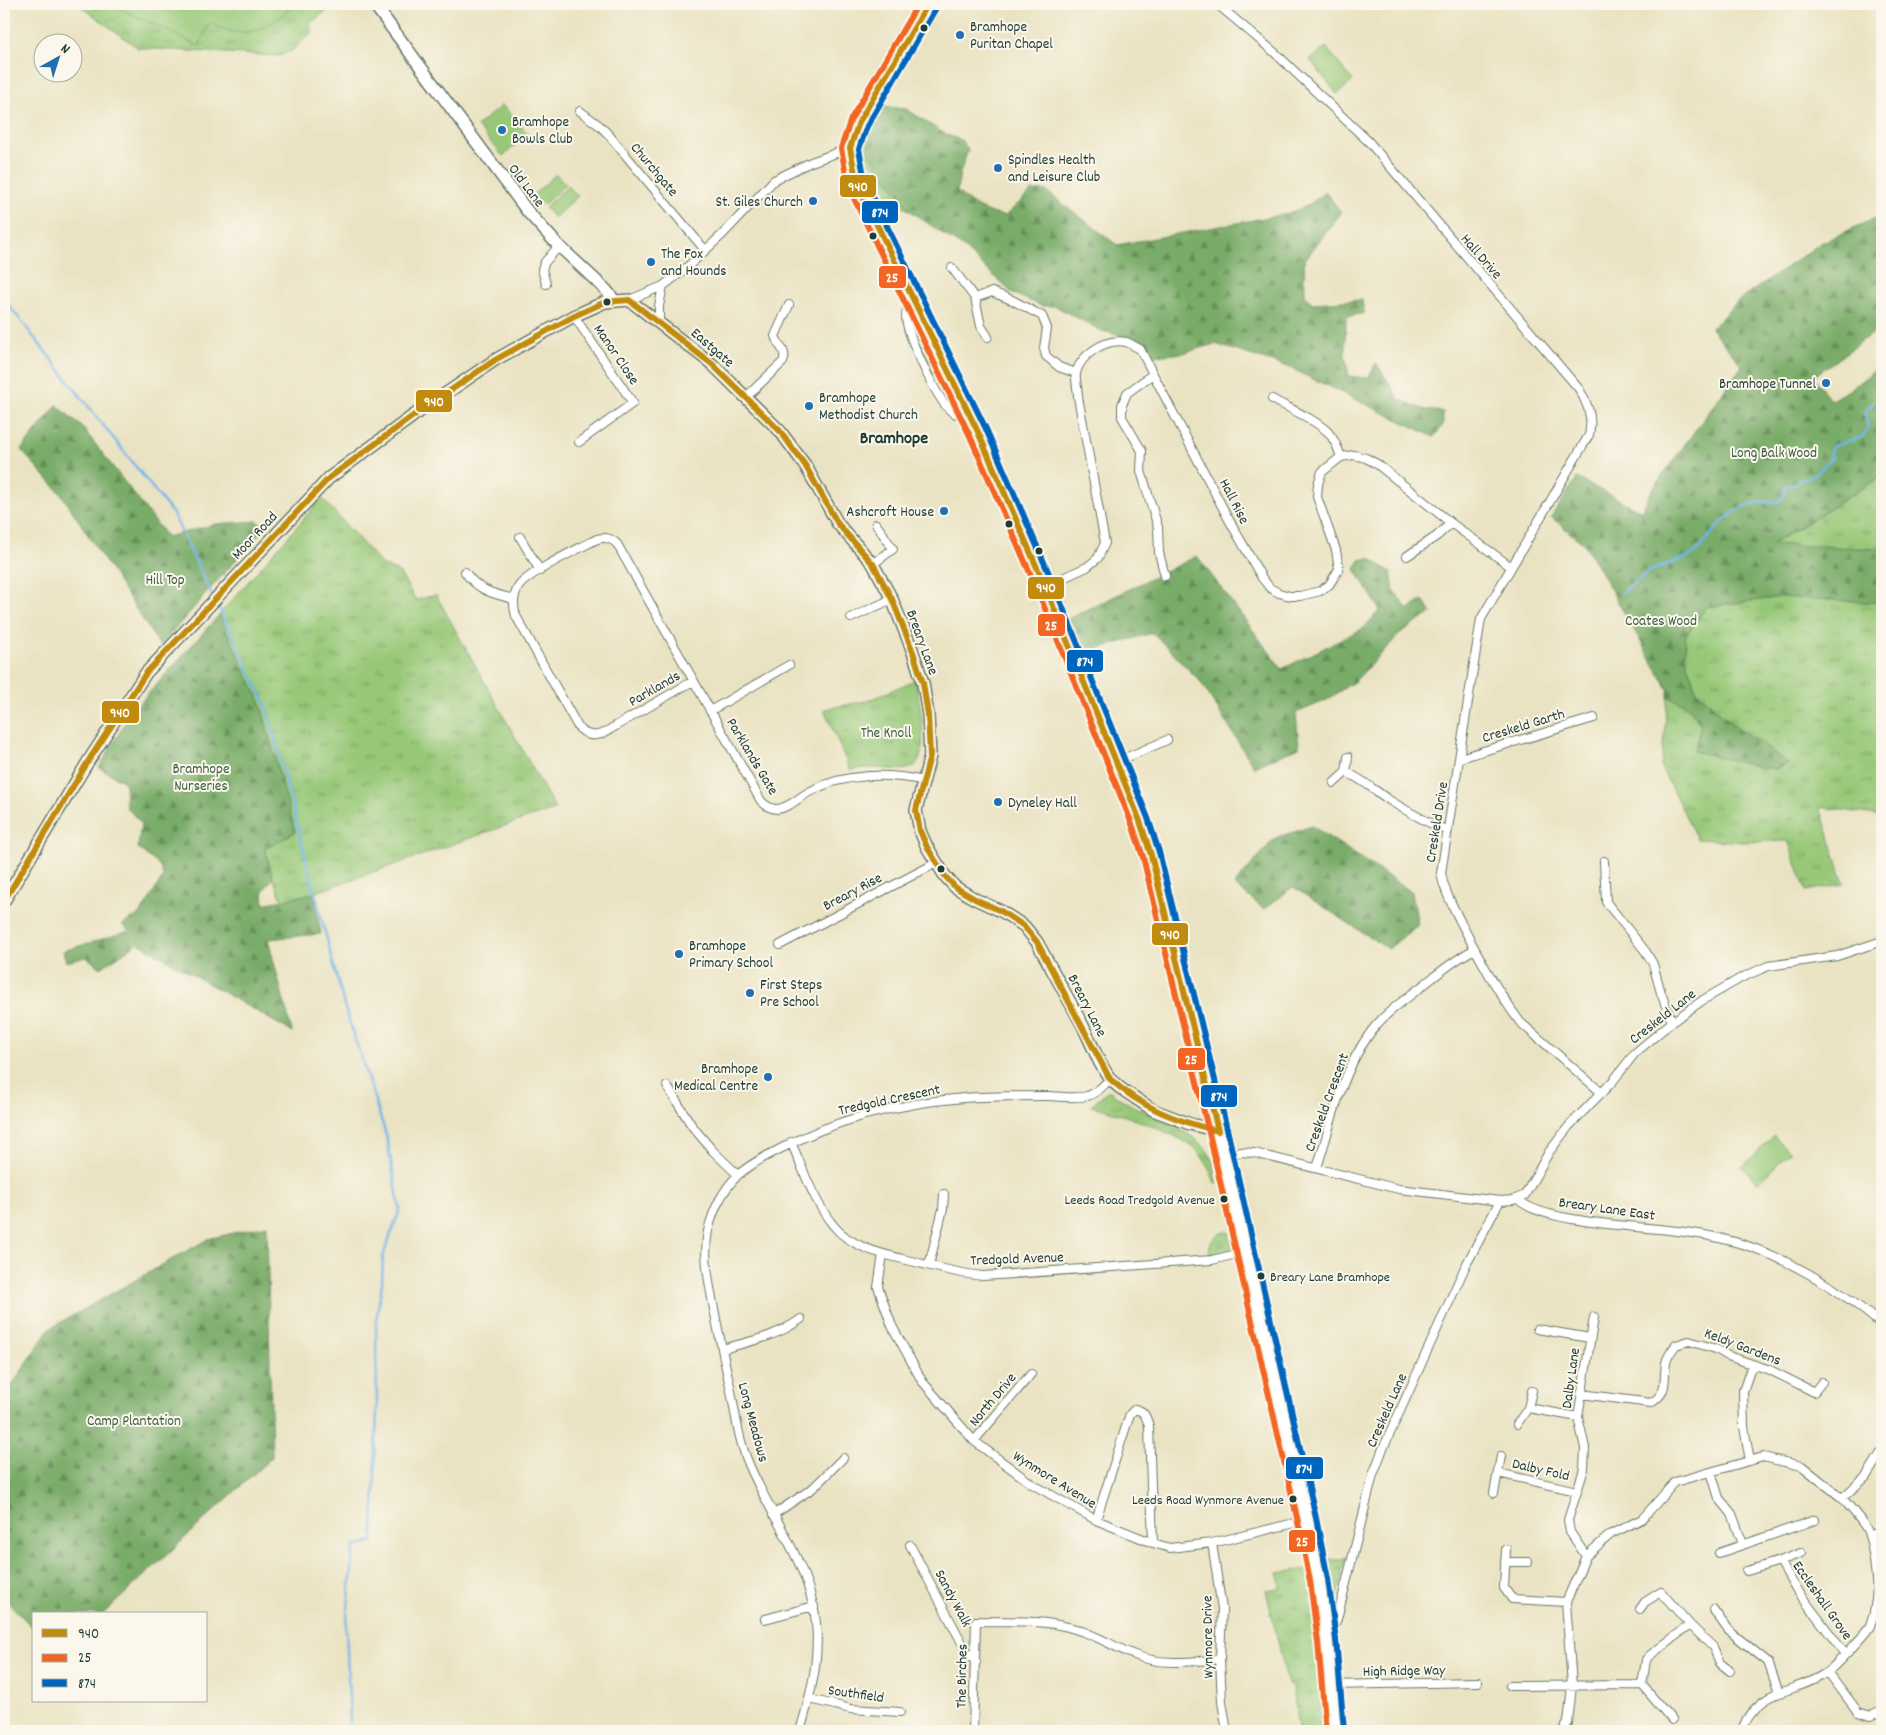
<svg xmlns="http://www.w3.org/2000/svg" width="1886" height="1735" viewBox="0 0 1886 1735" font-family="Dekko,sans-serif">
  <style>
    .grass { fill: url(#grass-tufts); stroke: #5b8256 }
    .forest { fill: url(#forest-firs); stroke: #4c744e }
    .pitch { fill: #97c877; stroke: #5b8256 }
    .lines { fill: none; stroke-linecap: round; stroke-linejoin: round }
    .stream { stroke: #72b5e8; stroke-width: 2.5 }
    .street-casing { stroke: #676; stroke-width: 10 }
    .secondary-casing { stroke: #676; stroke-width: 14 }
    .highway-casing { stroke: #676; stroke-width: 18 }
    .street { stroke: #fff; stroke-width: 8 }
    .secondary { stroke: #fff; stroke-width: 11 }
    .highway { stroke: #fff; stroke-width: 15 }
    .bus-1-casing { stroke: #fbf7ec; stroke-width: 10 }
    .bus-2-casing { stroke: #fbf7ec; stroke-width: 10 }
    .bus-3-casing { stroke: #fbf7ec; stroke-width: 10 }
    .bus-1 { stroke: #c18c0d; stroke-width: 6 }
    .bus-2 { stroke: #f26522; stroke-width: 6 }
    .bus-3 { stroke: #0065bd; stroke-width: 6 }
    .bus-dot { fill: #1f3d34; stroke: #fbf7ec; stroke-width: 2 }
    .poi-dot { fill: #1f6fb2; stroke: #fbf7ec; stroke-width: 2 }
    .labels { text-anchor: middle; stroke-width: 4; stroke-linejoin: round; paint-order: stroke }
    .bus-label { font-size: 14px; fill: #1f3d34; stroke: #fbf7ec; text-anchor: end }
    .poi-label { font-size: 15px; fill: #1f3d34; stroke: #fbf7ec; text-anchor: start }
    .street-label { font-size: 15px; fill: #1f3d34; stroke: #fbf7ec }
    .park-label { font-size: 15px; fill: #3d6045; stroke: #fbf7ec }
    .quarter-label { font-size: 18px; font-weight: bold; fill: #1f3d34; stroke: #fbf7ec }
    .line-badge { stroke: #fbf7ec; stroke-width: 2 }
    .badge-label { font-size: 14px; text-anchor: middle; font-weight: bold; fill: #fff }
  </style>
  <defs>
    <pattern id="grass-tufts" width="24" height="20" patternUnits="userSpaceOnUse" patternTransform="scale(1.25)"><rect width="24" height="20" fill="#97c877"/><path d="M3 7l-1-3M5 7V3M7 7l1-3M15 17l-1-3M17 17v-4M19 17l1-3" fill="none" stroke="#7ba462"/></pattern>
    <pattern id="forest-firs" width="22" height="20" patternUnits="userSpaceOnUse" patternTransform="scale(1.25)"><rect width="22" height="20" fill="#79ac68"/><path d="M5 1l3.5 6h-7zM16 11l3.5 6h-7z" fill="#638d56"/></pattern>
  </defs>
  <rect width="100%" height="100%" fill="#fbf7ec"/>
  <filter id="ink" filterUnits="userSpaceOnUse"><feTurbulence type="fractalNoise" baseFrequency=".02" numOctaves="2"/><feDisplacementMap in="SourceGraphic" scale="10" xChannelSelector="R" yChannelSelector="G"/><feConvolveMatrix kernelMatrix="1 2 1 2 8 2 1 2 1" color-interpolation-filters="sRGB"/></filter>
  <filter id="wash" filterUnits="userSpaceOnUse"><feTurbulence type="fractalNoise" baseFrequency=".0096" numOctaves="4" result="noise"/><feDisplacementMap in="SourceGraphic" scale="20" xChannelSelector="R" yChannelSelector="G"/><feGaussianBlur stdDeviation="1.12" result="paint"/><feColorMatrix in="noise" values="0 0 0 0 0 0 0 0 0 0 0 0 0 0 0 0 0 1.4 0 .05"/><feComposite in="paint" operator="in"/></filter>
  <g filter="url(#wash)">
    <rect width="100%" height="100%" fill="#eae3c3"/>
    <path class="grass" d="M78 4H336L309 24 313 31 292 51 278 56 138 48Z
      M863 145 910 211 888 197 880 202 862 161Z
      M912 317 954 408 951 406C934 378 918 351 910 319Z
      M1882 476V549L1771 545Z
      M322 498 382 565 399 572 416 600 436 595 556 810 533 816 314 893 282 900 273 878 265 849 295 832 260 702 219 615Z
      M1782 597 1882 603V816L1820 807 1844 884 1806 891 1788 841 1743 842 1697 839 1661 767 1668 696 1688 706 1701 725 1694 751 1789 764 1729 721 1696 690 1687 664 1685 637 1706 607Z
      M915 680C919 696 931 757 913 767 901 773 883 767 870 768 863 768 857 769 850 770L824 709 867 701Z
      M1109 1090C1134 1113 1191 1126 1208 1152 1214 1161 1215 1172 1218 1182L1215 1183C1210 1170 1205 1158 1195 1149 1177 1133 1115 1111 1091 1106Z
      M1229 1231 1234 1251 1210 1255C1207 1242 1216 1233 1229 1231Z
      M1347 1557 1336 1599H1333L1326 1558 1336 1560Z
      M1308 1569 1318 1621 1327 1731H1298L1293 1686 1288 1685 1266 1590 1280 1588 1278 1573Z"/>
    <path class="forest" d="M880 106 906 109 945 134 961 140 968 150 960 173 957 191C971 205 985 213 1005 216L1032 191H1046L1117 245 1286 214 1307 206 1326 192 1341 213 1304 261 1305 295 1312 303 1362 300 1364 313 1346 317 1345 354 1349 376 1368 378 1376 363 1400 400 1426 410 1443 412V425L1434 437 1288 367 1215 344 1183 353 1155 356 1147 346 1136 339 1102 331 1055 306H1042L1012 293 965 249 910 211 863 145Z
      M1882 215V326L1813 377 1831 400 1849 390 1882 365V476L1772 544 1882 549V603L1782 597 1706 607 1685 637 1687 664 1696 690 1729 721 1789 764 1776 769 1759 767 1694 751 1701 725 1688 706 1668 696V689L1585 545 1551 517 1577 478 1641 511 1654 487 1742 366 1711 328 1738 301 1821 243Z
      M57 405 83 428 167 537 216 524 258 521 264 528 160 646 62 495 21 450Z
      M1197 556 1282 669 1364 628 1380 610 1355 569 1360 560 1369 558 1391 572 1394 591 1408 610 1423 600 1432 613 1402 632 1355 681 1325 701 1296 713 1299 747 1254 767 1200 681 1153 633 1085 652 1068 619Z
      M219 615 260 702 295 832 265 849 273 878 263 891 264 904 314 893 321 934 268 939 292 1032 138 943 101 968 86 957 66 962 63 951 129 931 122 925 141 913 163 877 160 866 138 848 141 823 126 807 125 782 99 768 130 714Z
      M1312 826 1412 892 1418 925 1388 949 1293 887 1264 909 1234 885 1275 838Z
      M267 1225 272 1457 103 1614H34V1629L4 1598V1398L49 1329 208 1239Z"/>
    <path class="pitch" d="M111 4H295C269 29 244 42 210 23L199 46Z
      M1326 47 1353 81 1337 94 1310 60Z
      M502 105 528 134 503 156 477 126Z
      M556 174 566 184 543 205 533 195Z
      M568 186 578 196 554 218 545 207Z
      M1774 1136 1790 1152 1758 1183 1742 1167Z"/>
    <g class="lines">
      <path class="stream" d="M4 299 173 514 213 597
        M1622 593 1649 571 1693 555 1723 521 1740 508 1760 502H1777L1783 498 1786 487 1817 473 1832 458 1830 452 1833 446 1862 437 1868 428 1865 412 1871 404 1882 398
        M217 604 266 705 344 1005 386 1135 400 1209 383 1256 382 1284 376 1321 377 1408 373 1541 354 1547 346 1628 350 1720 348 1731"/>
    </g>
  </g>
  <g filter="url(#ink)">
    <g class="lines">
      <g class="street-casing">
        <path id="street" d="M1217 4 1274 52 1369 142 1579 389C1588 405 1593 417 1589 435L1481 619 1441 873C1444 891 1453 906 1461 923 1479 957 1497 991 1520 1022L1602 1093
          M580 111 600 126 608 134 705 250
          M952 268 975 298 981 326 988 337
          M546 284 542 269 545 262 559 246
          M912 298C907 305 905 315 907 324 911 342 939 406 954 413 959 415 965 415 970 415
          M975 298 992 292 1012 300 1042 316 1047 328 1044 348 1046 356 1059 367 1076 373
          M629 300 663 286 684 270 723 234 774 180 811 162 850 148
          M574 316 633 403 579 442
          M659 322V306L663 286
          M1153 374 1127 393 1122 405V417L1142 451 1141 471 1158 527 1159 553 1165 576
          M745 398 783 362C788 351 778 346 775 336L789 305
          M1272 399C1290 409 1313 418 1328 432 1334 439 1338 448 1341 457
          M520 537 540 571
          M1407 556 1437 536 1451 523
          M873 564 893 549 876 524
          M465 572C477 590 493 594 514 599
          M1045 586 1087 567 1098 558 1105 543 1078 397C1078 390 1075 380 1076 373 1081 354 1106 338 1126 342 1130 343 1135 347 1140 349L1228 518 1262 578 1270 588 1279 593 1290 596H1300L1320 591 1329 585 1339 569 1336 550 1317 497 1318 484 1322 472 1341 457 1354 455 1366 458 1377 464 1451 523 1510 566
          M851 618 892 599
          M693 681 602 734C591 737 586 735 578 727L516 616C513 606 513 595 519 586 529 572 580 548 597 539 606 537 611 538 617 544L761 801C765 805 771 809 777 809 790 808 800 796 811 791 844 773 888 773 924 781
          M710 711 789 665
          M1460 758 1594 718
          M1116 762 1167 740
          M1346 772C1362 779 1374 790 1389 800 1407 811 1428 823 1448 831
          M1334 783 1346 772 1348 757
          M1604 861 1606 902 1646 952 1653 964 1661 993 1672 1022
          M780 945 936 863
          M667 1086 692 1126 713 1151 738 1175
          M791 1142C803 1169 814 1202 833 1225 853 1251 893 1256 923 1264 943 1269 962 1274 983 1276L1212 1260 1245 1252
          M1224 1157 1240 1152 1254 1153 1399 1189 1500 1201 1513 1200 1525 1195 1549 1152 1569 1126 1613 1081 1635 1053 1672 1022 1703 1000 1741 978 1768 966 1837 956 1882 941
          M1317 1168C1331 1124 1341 1074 1368 1036 1381 1016 1403 1001 1421 987 1439 973 1455 959 1475 949
          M1518 1199C1539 1222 1635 1226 1668 1230 1690 1232 1713 1236 1735 1242 1785 1256 1843 1291 1882 1325
          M883 1254 878 1287 892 1326 922 1381 974 1441 1032 1484 1096 1520 1153 1543 1170 1548 1212 1543 1307 1520
          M929 1265 943 1209 944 1194
          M1537 1329 1590 1338
          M722 1349C751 1341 776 1337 801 1319
          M1532 1391 1528 1408 1578 1417
          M1581 1394 1651 1403C1669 1392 1663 1381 1666 1363 1667 1357 1672 1350 1676 1345L1689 1341 1716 1349 1728 1356 1770 1370 1814 1392 1822 1382
          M1517 1424 1528 1408
          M974 1441 1031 1374
          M1750 1461 1744 1427 1743 1391 1752 1365
          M1711 1472 1719 1498 1732 1514 1743 1544
          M1498 1473 1577 1491
          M1494 1493 1501 1456
          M1842 1498 1866 1477 1882 1451
          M773 1515 813 1488 843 1458
          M1096 1520 1130 1414 1135 1409C1145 1411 1146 1417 1149 1426L1153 1543
          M1869 1536 1882 1531
          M1212 1543 1222 1609 1220 1659 1222 1702 1227 1731
          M910 1545 968 1654 976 1662
          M1506 1549 1504 1588 1512 1599 1566 1602
          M1719 1553 1815 1520
          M1586 1556 1570 1532 1568 1520 1584 1469 1585 1448 1578 1417 1594 1317
          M1780 1561 1801 1553
          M1505 1562H1528
          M1747 1571 1780 1561 1796 1589 1845 1654
          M1640 1609 1645 1602 1661 1592 1690 1625 1713 1647 1720 1663 1730 1671
          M1713 1609 1728 1630 1768 1662 1779 1693
          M765 1619 814 1606
          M1329 1637 1337 1619 1373 1475 1382 1451 1465 1267 1500 1201
          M1828 1672 1858 1712 1871 1716 1882 1711
          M1330 1685 1478 1682
          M1642 1685 1672 1720
          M1510 1686 1642 1685 1646 1660 1649 1656 1690 1625
          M810 1699 851 1709 900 1712
          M800 1731C812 1691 823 1647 813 1605 802 1554 768 1511 748 1462 738 1438 735 1411 730 1386 724 1360 719 1334 714 1309 709 1283 703 1256 708 1231 713 1210 723 1190 738 1175 750 1164 766 1156 780 1149 836 1119 901 1103 964 1098 992 1096 1020 1096 1048 1096 1060 1096 1075 1099 1087 1096 1096 1094 1103 1086 1110 1079
          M973 1731 976 1621C1006 1622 1039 1619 1068 1627 1091 1632 1110 1645 1132 1654 1159 1666 1191 1662 1220 1659
          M1563 1731 1568 1723 1572 1686 1566 1602 1586 1556 1611 1534 1642 1519 1675 1482 1763 1457 1802 1466 1842 1498C1850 1507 1860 1518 1866 1528 1873 1540 1878 1586 1876 1600 1875 1608 1873 1618 1870 1626 1867 1633 1833 1668 1826 1673 1792 1696 1761 1685 1741 1731"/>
      </g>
      <g class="secondary-casing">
        <path id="secondary" d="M374 4 528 212 557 244 606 290 615 301
          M4 901 89 760 146 673 329 478 413 416 495 360 574 316 594 307 605 302 629 300 712 364 780 431 805 465 838 524 873 564 892 599 913 652 923 683 928 715 930 756 916 810 920 831 927 847 945 876 955 887 975 899 1001 911 1024 926 1037 942 1083 1026 1100 1063 1110 1079 1120 1088 1153 1110 1190 1124 1218 1131"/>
      </g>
      <g class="highway-casing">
        <path id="highway" d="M928 4 859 122 850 148 857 184 978 432 1045 586 1140 821 1151 855 1218 1131 1307 1520 1319 1580 1327 1641 1335 1731"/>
      </g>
      <use href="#street" class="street"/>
      <use href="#secondary" class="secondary"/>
      <use href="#highway" class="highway"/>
      <g class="bus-1-casing">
        <path id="bus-1" d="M928 4 859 122 850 148 857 184 978 432 1045 586 1140 821 1151 855 1218 1131
          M629 300 712 364 780 431 805 465 838 524 873 564 892 599 913 652 923 683 928 715 930 756 916 810 920 831 927 847 945 876 955 887 975 899 1001 911 1024 926 1037 942 1110 1079C1142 1108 1177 1121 1218 1131
          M4 901 89 760 146 673 329 478 413 416 495 360 574 316 605 302 629 300"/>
      </g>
      <g class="bus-2-casing">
        <path id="bus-2" d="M918 4 851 119 841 148 848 186 970 436 1037 589 1132 824 1143 857 1209 1133 1298 1522 1310 1581 1318 1642 1326 1731"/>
      </g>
      <g class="bus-3-casing">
        <path id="bus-3" d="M936 8 867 126 859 149 865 181 986 429 1053 583 1148 818 1159 852 1227 1129 1316 1518 1328 1579 1336 1640 1344 1730"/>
      </g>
      <use href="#bus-1" class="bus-1"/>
      <use href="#bus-2" class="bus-2"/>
      <use href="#bus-3" class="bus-3"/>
    </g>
  </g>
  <g class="bus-dot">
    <circle cx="924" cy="28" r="4.5"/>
    <circle cx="873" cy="236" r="4.5"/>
    <circle cx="607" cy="302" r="4.5"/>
    <circle cx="1009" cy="524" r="4.5"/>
    <circle cx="1039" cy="551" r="4.5"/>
    <circle cx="941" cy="869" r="4.5"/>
    <circle cx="1224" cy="1199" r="4.5"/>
    <circle cx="1261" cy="1276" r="4.5"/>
    <circle cx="1293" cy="1499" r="4.5"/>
  </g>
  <g class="poi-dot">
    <circle cx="960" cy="35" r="5"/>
    <circle cx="502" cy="130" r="5"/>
    <circle cx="998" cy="168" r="5"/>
    <circle cx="813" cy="201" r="5"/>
    <circle cx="651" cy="262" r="5"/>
    <circle cx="1826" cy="383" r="5"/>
    <circle cx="809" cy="406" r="5"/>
    <circle cx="944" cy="511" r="5"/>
    <circle cx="998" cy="802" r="5"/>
    <circle cx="679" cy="954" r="5"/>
    <circle cx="750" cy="993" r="5"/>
    <circle cx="768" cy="1077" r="5"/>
  </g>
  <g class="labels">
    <g class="bus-label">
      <text x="1215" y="1204">Leeds Road Tredgold Avenue</text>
      <text x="1270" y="1281" text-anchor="start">Breary Lane Bramhope</text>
      <text x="1284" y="1504">Leeds Road Wynmore Avenue</text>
    </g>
    <g class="poi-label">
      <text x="970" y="31">Bramhope<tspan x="970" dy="17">Puritan Chapel</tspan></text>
      <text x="512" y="126">Bramhope<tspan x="512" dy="17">Bowls Club</tspan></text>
      <text x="1008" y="164">Spindles Health<tspan x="1008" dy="17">and Leisure Club</tspan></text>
      <text x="803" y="206" text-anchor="end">St. Giles Church</text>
      <text x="661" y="258">The Fox<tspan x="661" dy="17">and Hounds</tspan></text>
      <text x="1816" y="388" text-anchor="end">Bramhope Tunnel</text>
      <text x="819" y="402">Bramhope<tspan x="819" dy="17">Methodist Church</tspan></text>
      <text x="934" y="516" text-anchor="end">Ashcroft House</text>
      <text x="1008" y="807">Dyneley Hall</text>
      <text x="689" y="950">Bramhope<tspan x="689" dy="17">Primary School</tspan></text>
      <text x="760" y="989">First Steps<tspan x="760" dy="17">Pre School</tspan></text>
      <text x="758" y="1073" text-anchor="end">Bramhope<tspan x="758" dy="17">Medical Centre</tspan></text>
    </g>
    <g class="street-label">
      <text transform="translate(655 169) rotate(50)" y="5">Churchgate</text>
      <text transform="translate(527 185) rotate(53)" y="5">Old Lane</text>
      <text transform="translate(1482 256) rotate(49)" y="5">Hall Drive</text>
      <text transform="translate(713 347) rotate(41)" y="5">Eastgate</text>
      <text transform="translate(617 354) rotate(56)" y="5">Manor Close</text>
      <text transform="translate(1235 501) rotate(63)" y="5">Hall Rise</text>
      <text transform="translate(254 535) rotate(-47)" y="5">Moor Road</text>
      <text transform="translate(923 642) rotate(70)" y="5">Breary Lane</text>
      <text transform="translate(654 688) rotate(-30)" y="5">Parklands</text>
      <text transform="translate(1523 725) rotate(-17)" y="5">Creskeld Garth</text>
      <text transform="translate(753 756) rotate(59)" y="5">Parklands Gate</text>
      <text transform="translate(1436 822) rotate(-81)" y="5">Creskeld Drive</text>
      <text transform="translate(852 891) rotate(-28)" y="5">Breary Rise</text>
      <text transform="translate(1088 1005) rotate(63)" y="5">Breary Lane</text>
      <text transform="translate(1662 1016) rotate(-38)" y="5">Creskeld Lane</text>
      <text transform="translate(889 1099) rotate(-12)" y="5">Tredgold Crescent</text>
      <text transform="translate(1326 1102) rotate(-70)" y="5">Creskeld Crescent</text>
      <text transform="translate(1607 1208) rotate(8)" y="5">Breary Lane East</text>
      <text transform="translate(1017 1258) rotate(-2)" y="5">Tredgold Avenue</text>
      <text transform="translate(1743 1346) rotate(21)" y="5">Keldy Gardens</text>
      <text transform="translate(1570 1378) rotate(-82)" y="5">Dalby Lane</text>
      <text transform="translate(992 1399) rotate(-50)" y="5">North Drive</text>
      <text transform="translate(1386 1410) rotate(-66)" y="5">Creskeld Lane</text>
      <text transform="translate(754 1422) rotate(75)" y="5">Long Meadows</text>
      <text transform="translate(1541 1469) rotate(13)" y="5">Dalby Fold</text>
      <text transform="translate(1055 1479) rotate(32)" y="5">Wynmore Avenue</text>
      <text transform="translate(954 1598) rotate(62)" y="5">Sandy Walk</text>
      <text transform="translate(1823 1600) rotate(55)" y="5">Eccleshall Grove</text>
      <text transform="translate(1207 1637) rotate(-91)" y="5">Wynmore Drive</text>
      <text transform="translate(1404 1670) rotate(-1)" y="5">High Ridge Way</text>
      <text transform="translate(961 1676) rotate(-89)" y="5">The Birches</text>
      <text transform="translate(856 1693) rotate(8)" y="5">Southfield</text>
    </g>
    <g class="park-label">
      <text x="1774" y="457">Long Balk Wood</text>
      <text x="165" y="584">Hill Top</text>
      <text x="1661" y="625">Coates Wood</text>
      <text x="886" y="737">The Knoll</text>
      <text x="201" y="773">Bramhope<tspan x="201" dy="17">Nurseries</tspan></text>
      <text x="134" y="1425">Camp Plantation</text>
    </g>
    <g class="quarter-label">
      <text x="894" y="443">Bramhope</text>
    </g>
  </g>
  <g class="line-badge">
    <rect x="839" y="174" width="38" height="24" rx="5" fill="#c18c0d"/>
    <rect x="861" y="200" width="38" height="24" rx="5" fill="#0065bd"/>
    <rect x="878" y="265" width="29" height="24" rx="5" fill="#f26522"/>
    <rect x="415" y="389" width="38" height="24" rx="5" fill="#c18c0d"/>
    <rect x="1027" y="576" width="38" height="24" rx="5" fill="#c18c0d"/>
    <rect x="1037" y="613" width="29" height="24" rx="5" fill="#f26522"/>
    <rect x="1066" y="649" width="38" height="24" rx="5" fill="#0065bd"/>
    <rect x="101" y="700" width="39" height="24" rx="5" fill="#c18c0d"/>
    <rect x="1151" y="922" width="38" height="24" rx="5" fill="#c18c0d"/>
    <rect x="1177" y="1047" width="29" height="24" rx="5" fill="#f26522"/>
    <rect x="1200" y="1084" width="38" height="24" rx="5" fill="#0065bd"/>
    <rect x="1285" y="1456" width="39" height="24" rx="5" fill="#0065bd"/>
    <rect x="1288" y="1529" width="28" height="24" rx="5" fill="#f26522"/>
  </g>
  <g class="badge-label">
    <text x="858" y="191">940</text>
    <text x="880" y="217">874</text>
    <text x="892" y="282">25</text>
    <text x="434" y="406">940</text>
    <text x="1046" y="592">940</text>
    <text x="1051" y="630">25</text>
    <text x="1085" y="666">874</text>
    <text x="120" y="717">940</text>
    <text x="1170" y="939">940</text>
    <text x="1191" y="1064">25</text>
    <text x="1219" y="1101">874</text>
    <text x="1304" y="1473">874</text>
    <text x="1302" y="1546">25</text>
  </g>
  <rect width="1886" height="1735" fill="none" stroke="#fbf7ec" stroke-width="20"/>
  <rect x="32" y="1612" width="175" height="90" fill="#fbf7ec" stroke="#a3ada2"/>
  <rect x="42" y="1629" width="25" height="8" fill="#c18c0d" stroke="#a3ada2"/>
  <text x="78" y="1638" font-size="15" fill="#1f3d34">940</text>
  <rect x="42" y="1654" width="25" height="8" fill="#f26522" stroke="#a3ada2"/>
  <text x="78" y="1662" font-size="15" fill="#1f3d34">25</text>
  <rect x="42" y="1679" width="25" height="8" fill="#0065bd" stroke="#a3ada2"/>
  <text x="78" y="1688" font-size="15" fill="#1f3d34">874</text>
  <g transform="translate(58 58) rotate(39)"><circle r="24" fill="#fbf7ec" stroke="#a3ada2"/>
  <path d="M0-4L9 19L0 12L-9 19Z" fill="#1f6fb2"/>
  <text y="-8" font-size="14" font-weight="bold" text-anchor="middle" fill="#1f3d34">N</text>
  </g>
</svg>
